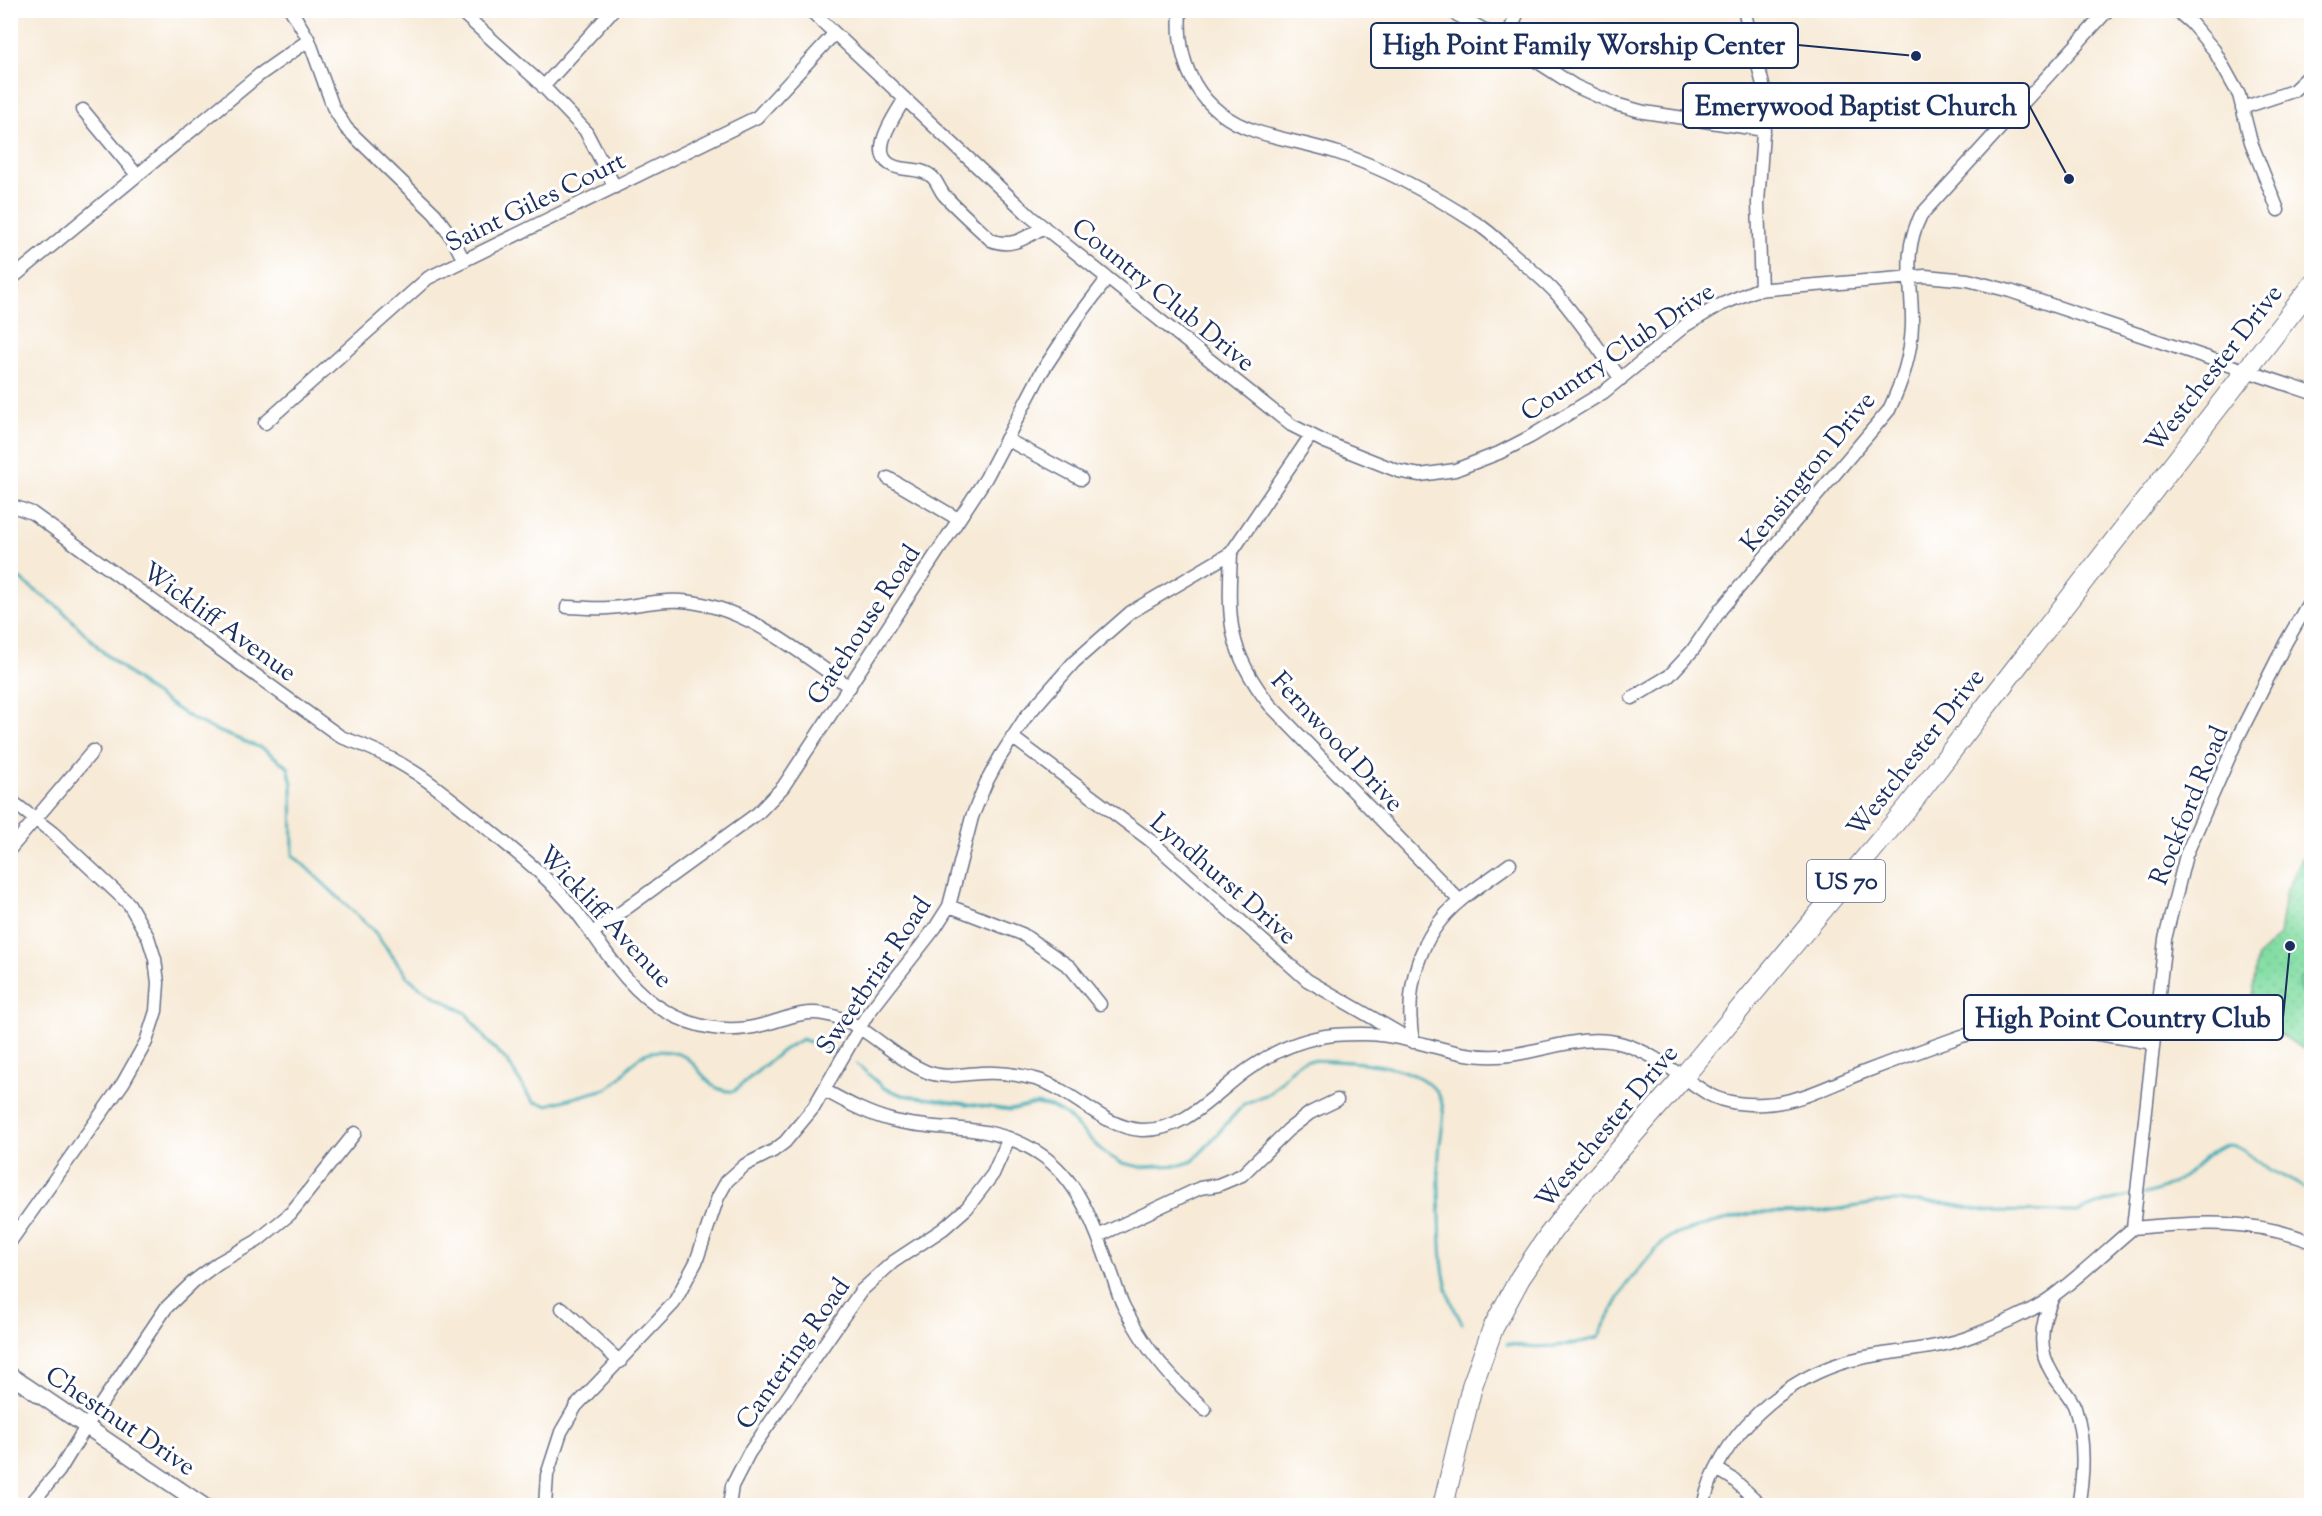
<svg xmlns="http://www.w3.org/2000/svg" width="2322" height="1516" viewBox="0 0 2322 1516" font-family="'Sorts Mill Goudy',serif">
  <style>
    .grass { fill: url(#grass-dots); stroke: #4e8680; stroke-width: 1.5 }
    .pitch { fill: #82dda3; stroke: #4e8680; stroke-width: 1.5 }
    .lines { fill: none; stroke-linecap: round; stroke-linejoin: round }
    .stream { stroke: #39abb5; stroke-width: 3 }
    .minor-casing { stroke: #687088; stroke-width: 15 }
    .tertiary-casing { stroke: #687088; stroke-width: 18 }
    .primary-casing { stroke: #687088; stroke-width: 22 }
    .minor { stroke: #fff; stroke-width: 12 }
    .tertiary { stroke: #fff; stroke-width: 15 }
    .primary { stroke: #fff; stroke-width: 20 }
    .labels { text-anchor: middle; stroke-width: 6; stroke-linejoin: round; paint-order: stroke }
    .shield { fill: #fff; stroke: #5f6d8e; stroke-width: 1.5 }
    .shield-label { font-size: 24px; font-weight: bold; fill: #1b2f5e }
    .street-label { font-size: 26px; fill: #1b2f5e; stroke: #fff }
    .leader { fill: none; stroke: #1b2f5e; stroke-width: 2 }
    .callout-dot { fill: #1b2f5e; stroke: #fff; stroke-width: 2 }
    .callout { fill: #fff; stroke: #1b2f5e; stroke-width: 2 }
    .callout-label { font-size: 27px; text-anchor: middle; font-weight: bold; fill: #1b2f5e }
  </style>
  <defs>
    <pattern id="grass-dots" width="8" height="8" patternUnits="userSpaceOnUse" patternTransform="scale(1.5)"><rect width="8" height="8" fill="#82dda3"/><path d="M2 2h.1M6 6h.1" fill="none" stroke="#70be8f" stroke-width="1.8" stroke-linecap="round"/></pattern>
  </defs>
  <rect width="100%" height="100%" fill="#fff"/>
  <filter id="ink" filterUnits="userSpaceOnUse"><feTurbulence type="fractalNoise" baseFrequency=".0167" numOctaves="2"/><feDisplacementMap in="SourceGraphic" scale="12" xChannelSelector="R" yChannelSelector="G"/><feConvolveMatrix kernelMatrix="1 2 1 2 8 2 1 2 1" color-interpolation-filters="sRGB"/></filter>
  <filter id="wash" filterUnits="userSpaceOnUse"><feTurbulence type="fractalNoise" baseFrequency=".008" numOctaves="4" result="noise"/><feDisplacementMap in="SourceGraphic" scale="24" xChannelSelector="R" yChannelSelector="G"/><feGaussianBlur stdDeviation="1.35" result="paint"/><feColorMatrix in="noise" values="0 0 0 0 0 0 0 0 0 0 0 0 0 0 0 0 0 1.4 0 .05"/><feComposite in="paint" operator="in"/></filter>
  <g filter="url(#wash)">
    <rect width="100%" height="100%" fill="#f7ead7"/>
    <path class="grass" d="M2311 839V1054L2256 1019 2252 997 2257 958 2279 935 2285 894Z"/>
    <path class="pitch" d="M2306 975 2311 978V1000C2303 996 2295 986 2301 977Z"/>
    <g class="lines">
      <path class="stream" d="M10 572 61 609 103 652 150 691 189 717 215 730 264 749 288 767 292 784 293 855 373 930 408 977 417 985 466 1013 487 1041 508 1062 528 1095 534 1102 547 1105 606 1089C633 1075 630 1043 675 1053 702 1058 702 1094 734 1091L783 1050 802 1039 837 1052
        M857 1064 884 1088 902 1095 1010 1110 1036 1104 1051 1107 1066 1115 1104 1153 1122 1163 1141 1167 1181 1165 1193 1161 1244 1104 1270 1093 1297 1064 1306 1060C1341 1061 1412 1061 1436 1091 1450 1108 1440 1133 1439 1153 1438 1174 1439 1196 1440 1217 1441 1255 1441 1289 1462 1323
        M2141 1195C2156 1192 2170 1186 2183 1177 2194 1169 2214 1146 2227 1145 2243 1145 2254 1161 2267 1168 2282 1176 2297 1183 2312 1192
        M1507 1344C1536 1349 1571 1347 1598 1337L1626 1285 1655 1250 1671 1236 1712 1223 1754 1213 1820 1212 1890 1201 1943 1203 1986 1211 2078 1212 2107 1201 2134 1195"/>
    </g>
  </g>
  <g filter="url(#ink)">
    <g class="lines">
      <g class="minor-casing">
        <path id="minor" d="M291 10 309 40 333 107 346 128 435 214 453 239 464 261
          M459 10 537 80 585 130 615 187
          M810 10 1031 217 1291 425 1325 442 1398 471 1420 475 1455 470 1499 453 1530 437 1604 392 1686 325 1720 305 1756 290 1925 276 1968 280 2010 291 2312 393
          M1180 10C1176 66 1199 112 1255 131 1282 140 1311 144 1338 153 1387 169 1433 195 1476 223 1489 231 1500 242 1511 252 1525 265 1542 278 1555 292 1579 319 1599 350 1621 379
          M1448 10 1505 41 1575 86 1615 104 1644 112 1764 130
          M1744 10 1763 85 1765 104 1758 203 1761 290
          M2176 10 2191 23 2214 50 2239 95 2251 142 2278 210
          M1505 41 1519 10
          M543 87 613 10
          M904 100C894 117 862 160 900 168 910 170 923 169 931 176 937 180 939 189 944 195 959 211 975 225 991 240 1012 249 1026 237 1044 227
          M2242 108 2293 91 2312 73
          M83 110 137 175
          M10 280 259 75 309 40
          M265 423 428 278 757 117 834 34
          M1006 439 1081 479
          M888 478 958 519
          M10 505 32 513 341 737C407 759 442 791 494 834 523 858 551 880 574 909 602 944 624 987 665 1011 694 1028 729 1034 762 1025 783 1020 801 1010 824 1014 864 1020 890 1057 927 1072 945 1079 962 1074 981 1073 999 1072 1017 1074 1035 1079 1073 1089 1101 1127 1141 1130 1186 1132 1216 1091 1250 1068 1276 1050 1303 1038 1334 1035 1349 1034 1366 1033 1380 1035 1420 1039 1456 1058 1497 1056 1538 1055 1582 1031 1623 1044 1657 1054 1681 1078 1710 1095 1725 1103 1747 1105 1764 1104 1797 1103 1829 1086 1859 1074 1893 1061 1928 1048 1962 1036 1981 1032 1999 1029 2018 1028 2061 1025 2111 1037 2153 1043
          M1231 553C1228 619 1227 651 1270 705L1460 901
          M567 607C581 607 595 609 608 608 633 607 656 599 681 601 745 605 798 652 850 687
          M1632 698 1669 676 1692 651 1721 609 1889 410C1902 382 1911 356 1912 325 1913 284 1901 254 1921 215L2108 10
          M1012 737 1151 841 1307 980 1404 1036
          M10 800 53 833 129 904 148 937 155 959 158 983 156 1011 146 1042 123 1083 10 1242
          M10 849 93 751
          M949 906 1022 934 1070 967 1100 1004
          M591 934 758 813 783 787 986 478 1041 373 1076 320 1107 279
          M1413 1042C1404 989 1418 935 1461 900 1477 887 1494 876 1510 864
          M824 1090C846 1102 867 1114 891 1120 945 1134 989 1120 1040 1154 1082 1182 1096 1232 1113 1277 1116 1287 1119 1297 1124 1307 1134 1326 1147 1348 1161 1364 1174 1381 1190 1395 1205 1410
          M2133 1228C2196 1222 2250 1218 2312 1242
          M1098 1236 1200 1188 1218 1185 1242 1175 1288 1130 1310 1113 1337 1100
          M2053 1297C2041 1322 2037 1349 2052 1373 2059 1386 2070 1394 2075 1408 2085 1439 2084 1474 2078 1506
          M562 1308 620 1362
          M1717 1469 1733 1479 1762 1506
          M29 1506 59 1471 87 1425 166 1308 194 1281 218 1263 257 1241 290 1214 355 1133
          M545 1506 547 1475 561 1432 576 1406 674 1303 696 1262 718 1197 727 1181 745 1165 773 1151 785 1142 814 1107 867 1015 935 928 949 906 972 817 986 783 1000 757 1025 718 1074 662 1131 612 1231 553 1311 435
          M729 1506 732 1486 749 1453 861 1291 893 1262 943 1229 967 1208 993 1174 1009 1138
          M1703 1506C1719 1435 1784 1378 1852 1360 1892 1350 1933 1351 1972 1336 1997 1326 2032 1312 2053 1296 2081 1275 2107 1250 2133 1228L2165 939 2186 855 2238 737 2286 642 2312 597"/>
      </g>
      <g class="tertiary-casing">
        <path id="tertiary" d="M10 1375 204 1506"/>
      </g>
      <g class="primary-casing">
        <path id="primary" d="M1443 1506 1472 1386 1493 1328 1520 1278 1549 1235 1576 1200 1684 1076 1908 807 2312 286"/>
      </g>
      <use href="#minor" class="minor"/>
      <use href="#tertiary" class="tertiary"/>
      <use href="#primary" class="primary"/>
    </g>
  </g>
  <g class="labels">
    <rect class="shield" x="1807" y="860" width="78" height="42" rx="4.5"/>
    <g class="shield-label">
      <text x="1846" y="889">US 70</text>
    </g>
    <g class="street-label">
      <text transform="translate(535 201) rotate(-26)" y="9">Saint Giles Court</text>
      <text transform="translate(1164 294) rotate(39)" y="9">Country Club Drive</text>
      <text transform="translate(1617 351) rotate(-34)" y="9">Country Club Drive</text>
      <text transform="translate(2213 368) rotate(-52)" y="9">Westchester Drive</text>
      <text transform="translate(1807 471) rotate(-51)" y="9">Kensington Drive</text>
      <text transform="translate(220 621) rotate(36)" y="9">Wickliff Avenue</text>
      <text transform="translate(863 624) rotate(-57)" y="9">Gatehouse Road</text>
      <text transform="translate(1338 741) rotate(47)" y="9">Fernwood Drive</text>
      <text transform="translate(1915 752) rotate(-52)" y="9">Westchester Drive</text>
      <text transform="translate(2188 805) rotate(-68)" y="9">Rockford Road</text>
      <text transform="translate(1224 878) rotate(41)" y="9">Lyndhurst Drive</text>
      <text transform="translate(606 916) rotate(47)" y="9">Wickliff Avenue</text>
      <text transform="translate(873 975) rotate(-56)" y="9">Sweetbriar Road</text>
      <text transform="translate(1606 1126) rotate(-50)" y="9">Westchester Drive</text>
      <text transform="translate(792 1353) rotate(-55)" y="9">Cantering Road</text>
      <text transform="translate(121 1420) rotate(34)" y="9">Chestnut Drive</text>
    </g>
  </g>
  <path class="leader" d="M1916 56L1798 45M2069 179L2029 105M2290 946L2283 1018"/>
  <g class="callout-dot">
    <circle cx="1916" cy="56" r="6"/>
    <circle cx="2069" cy="179" r="6"/>
    <circle cx="2290" cy="946" r="6"/>
  </g>
  <g class="callout">
    <rect x="1371" y="23" width="427" height="45" rx="6"/>
    <rect x="1683" y="83" width="346" height="45" rx="6"/>
    <rect x="1964" y="995" width="319" height="45" rx="6"/>
  </g>
  <g class="callout-label">
    <text x="1584" y="54">High Point Family Worship Center</text>
    <text x="1856" y="115">Emerywood Baptist Church</text>
    <text x="2123" y="1027">High Point Country Club</text>
  </g>
  <rect width="2322" height="1516" fill="none" stroke="#fff" stroke-width="36"/>
</svg>
